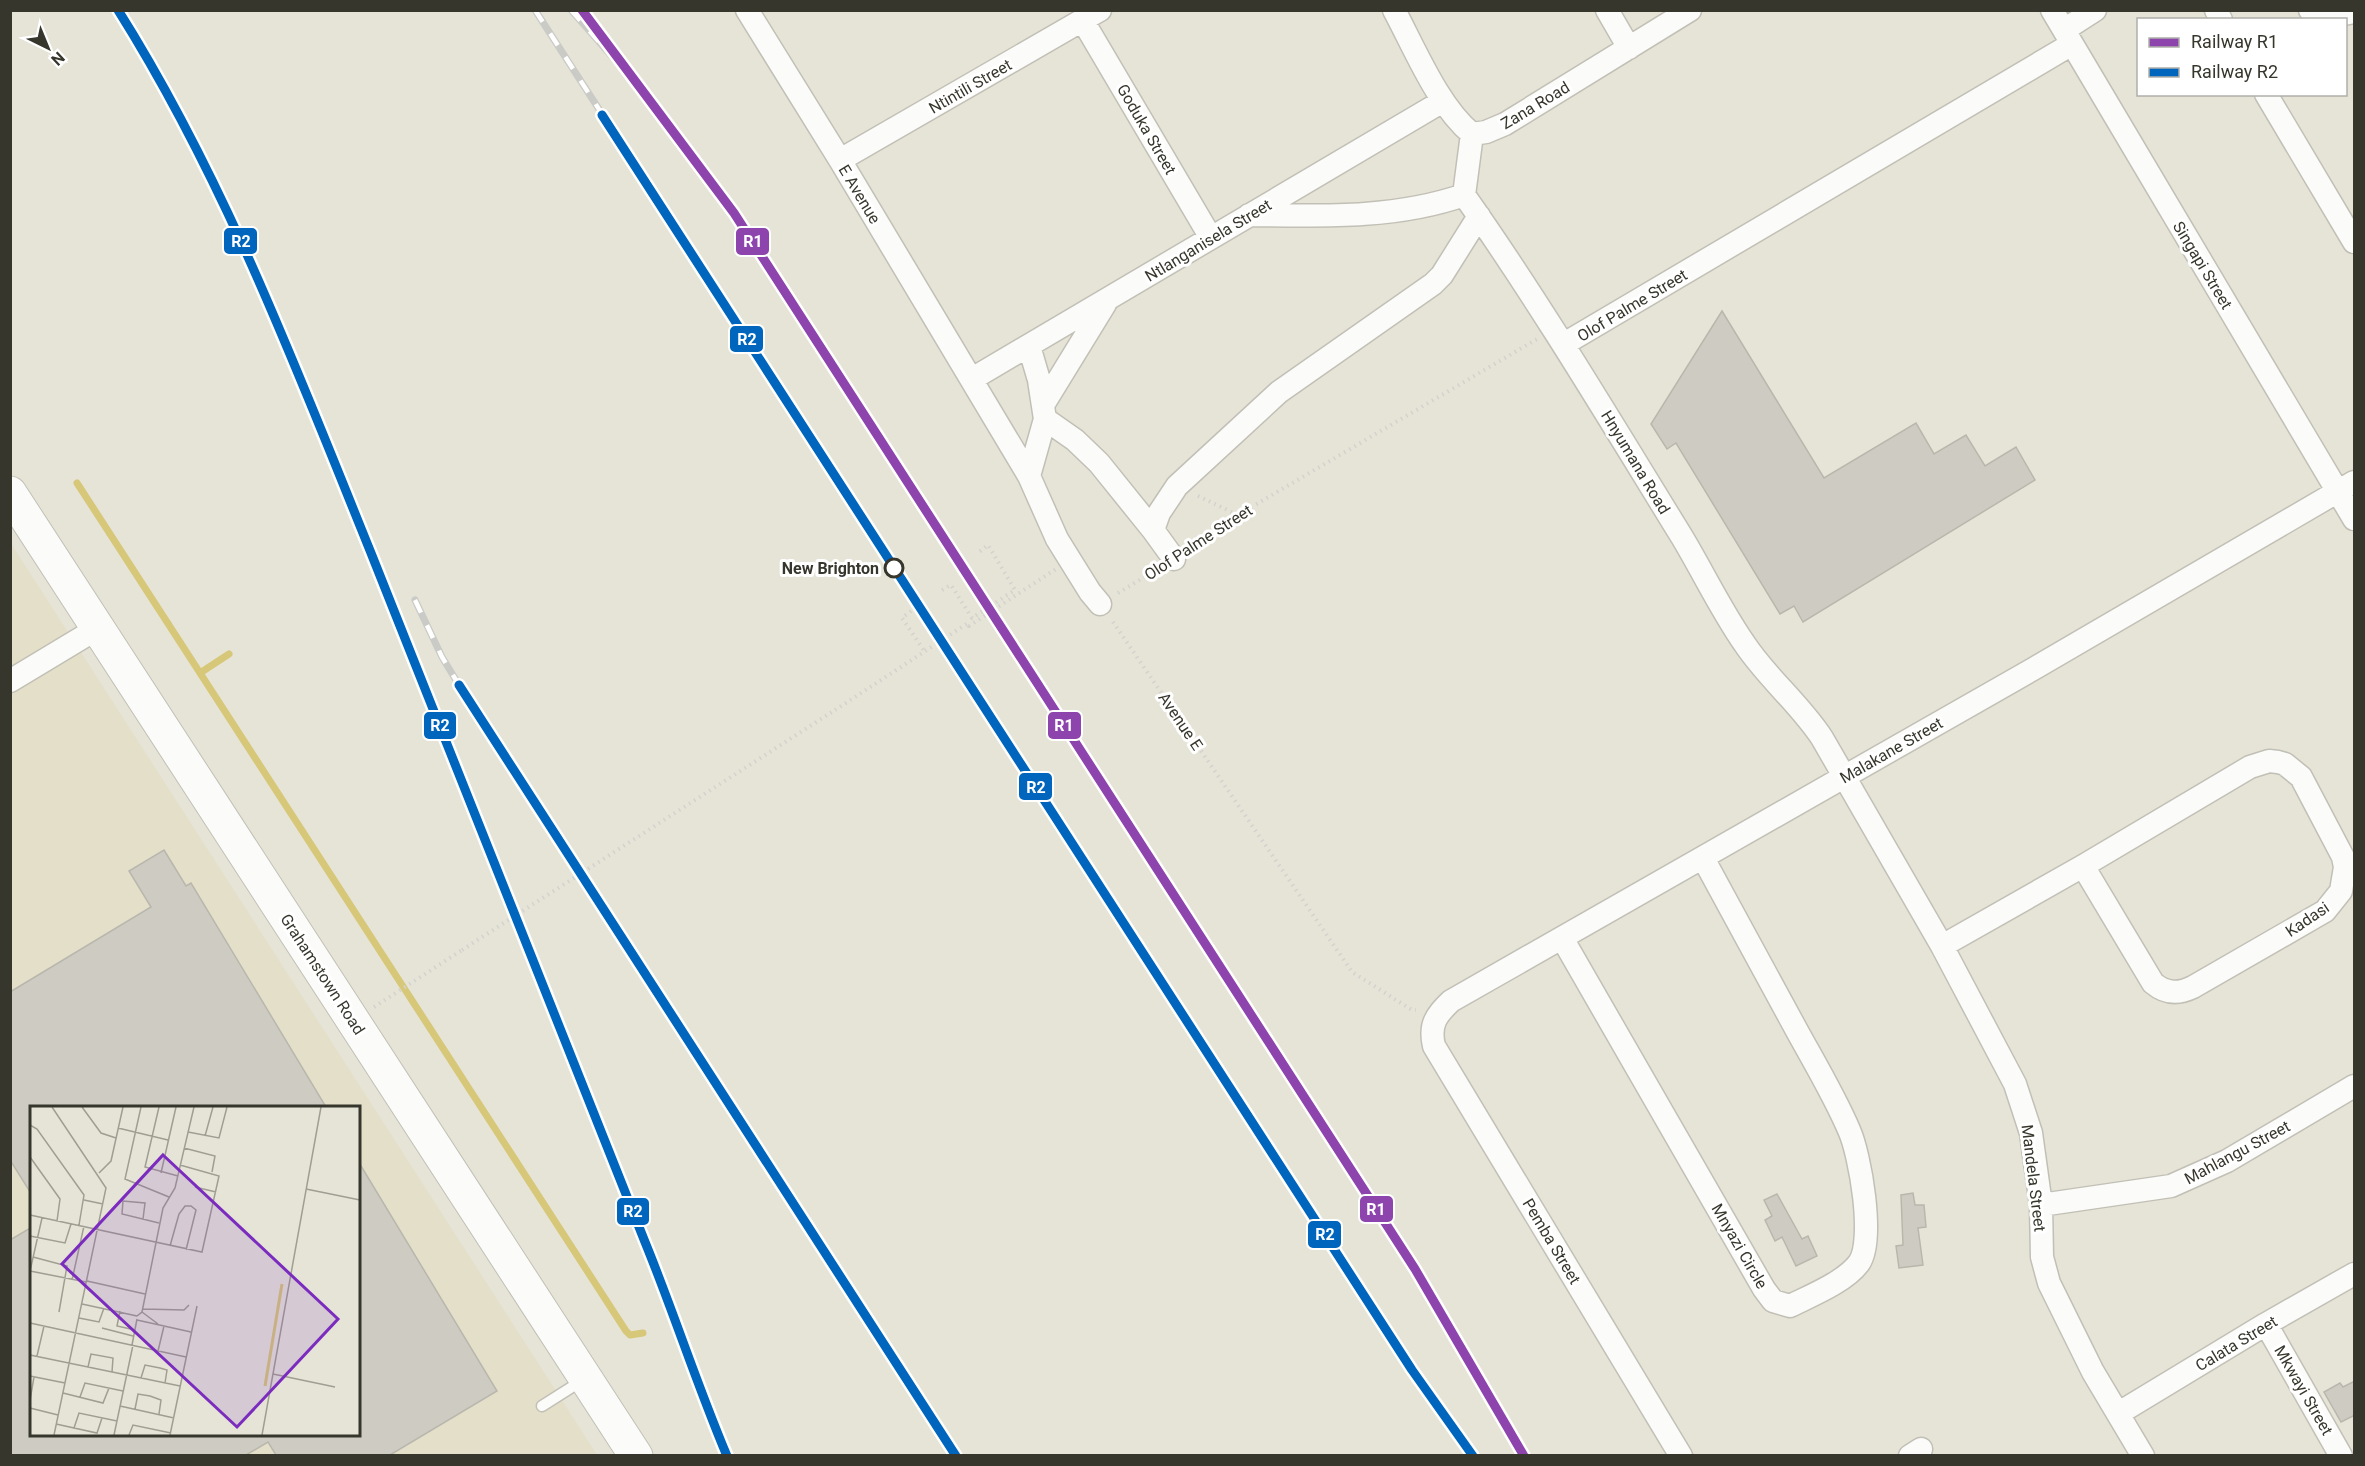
<svg xmlns="http://www.w3.org/2000/svg" width="2365" height="1466" viewBox="0 0 2365 1466" font-family="Roboto,sans-serif">
  <style>
    .built { fill: #e4dfc9; fill-rule: evenodd }
    .lines { fill: none; stroke-linecap: round; stroke-linejoin: round }
    .stream { stroke: #d7c779; stroke-width: 7 }
    .building { fill: #ceccc2; stroke: #b9b7ad; stroke-width: 1.5 }
    .lane-casing { stroke: #c2c0b6; stroke-width: 13 }
    .street-casing { stroke: #c2c0b6; stroke-width: 25 }
    .primary-casing { stroke: #c2c0b6; stroke-width: 35 }
    .path { stroke: #d3d2ce; stroke-width: 4; stroke-dasharray: 1.5 4.5; stroke-linecap: butt }
    .lane { stroke: #fbfbf9; stroke-width: 10 }
    .street { stroke: #fbfbf9; stroke-width: 22 }
    .primary { stroke: #fbfbf9; stroke-width: 33 }
    .rail-casing { stroke: #cacac6; stroke-width: 7 }
    .rail { stroke: #fff; stroke-width: 4.5; stroke-dasharray: 14; stroke-linecap: butt }
    .path-bridge { stroke: #d3d2ce; stroke-width: 4; stroke-dasharray: 1.5 4.5; stroke-linecap: butt }
    .rail-1-casing { stroke: #fff; stroke-width: 14 }
    .rail-2-casing { stroke: #fff; stroke-width: 14 }
    .rail-1 { stroke: #8e44ad; stroke-width: 9 }
    .rail-2 { stroke: #0065bd; stroke-width: 9 }
    .stop-dot { fill: #fff; stroke: #37362d; stroke-width: 3 }
    .labels { text-anchor: middle; stroke-width: 6; stroke-linejoin: round; paint-order: stroke }
    .street-label { font-size: 16px; fill: #37362d; stroke: #fff }
    .stop-label { font-size: 16px; font-weight: bold; fill: #37362d; stroke: #fff; text-anchor: end }
    .inset-river { fill: none; stroke: #d7c779; stroke-width: 3 }
    .inset-road { fill: none; stroke: #a09e93; stroke-width: 1.5 }
    .view { fill: #7b2cbf; fill-opacity: 0.15; stroke: #7b2cbf; stroke-width: 3 }
    .inset-edge { fill: none; stroke: #37362d; stroke-width: 3 }
    .line-badge { stroke: #fff; stroke-width: 2 }
    .badge-label { font-size: 16px; text-anchor: middle; font-weight: bold; fill: #fff }
  </style>
  <rect width="100%" height="100%" fill="#e6e4d7"/>
  <path class="built" d="M10 542 565 1405 597 1455H11ZM32 1108H358V1434H32Z"/>
  <g class="lines">
    <path class="stream" d="M77 483 626 1331 630 1335 643 1333
      M200 673 229 654"/>
  </g>
  <path class="building" d="M1722 311 1824 478 1916 423 1934 454 1966 435 1985 466 2016 447 2035 480 1803 622 1794 606 1780 614 1676 443 1667 449 1651 424Z
    M164 850 186 886 191 883 326 1107H32V1195L10 1160V992L151 907 129 871Z
    M358 1161 497 1391 390 1455H276L268 1442 246 1455H10V1240L32 1227V1434H358Z
    M1913 1193 1915 1205H1924L1926 1227 1918 1228 1923 1265 1899 1268 1896 1246 1903 1245 1901 1195Z
    M1777 1194 1802 1239 1808 1236 1817 1256 1796 1266 1782 1237 1775 1241 1765 1220 1772 1216 1764 1200Z
    M2355 1381V1415L2341 1422 2324 1392 2340 1383 2343 1387Z"/>
  <g class="lines">
    <g class="lane-casing">
      <path id="lane" d="M542 1406 583 1380"/>
    </g>
    <g class="street-casing">
      <path id="street" d="M747 10 840 160 1029 476 1057 539 1090 592 1100 604
        M1394 10C1415 49 1438 106 1472 134L1486 132 1505 124 1690 10
        M1607 10 1629 48
        M2052 10 2354 519
        M2216 10 2221 20
        M2310 10 2329 17 2354 12
        M1083 21 1211 238
        M2064 30 2095 10
        M2266 94 2354 242
        M1472 134 1464 195C1542 306 1611 422 1682 537 1703 572 1721 610 1744 643 1767 678 1799 703 1822 738L1942 946 2015 1084 2031 1133 2041 1205 2042 1257 2049 1283 2093 1372 2143 1456
        M840 160 1100 10
        M1249 215C1321 216 1395 219 1464 195
        M1564 344 2072 44
        M972 379 1443 101
        M1043 405 1105 304
        M1045 419 1075 440 1099 463 1153 530
        M1029 476 1045 419 1039 380 1029 346
        M1174 559 1153 530 1159 513 1177 486 1279 392 1433 284 1442 275 1479 216
        M10 681 98 628
        M1562 938 1764 1289 1773 1301 1790 1306C1810 1296 1845 1282 1859 1263 1875 1240 1860 1154 1849 1130 1834 1095 1814 1062 1796 1029 1765 972 1734 915 1703 858
        M1942 946 2083 866 2250 767 2269 761 2278 762 2285 764 2301 777 2343 857 2345 867 2341 891 2325 911 2193 987C2179 994 2166 994 2153 983L2083 866
        M2041 1205 2171 1186 2227 1161 2354 1086
        M2266 1324 2341 1456
        M2119 1413 2266 1324 2354 1274
        M1681 1456 1434 1046C1429 1025 1436 1015 1451 1001L2035 668 2354 482
        M1910 1456 1921 1449"/>
    </g>
    <g class="primary-casing">
      <path id="primary" d="M10 493 636 1456"/>
    </g>
    <path class="path" d="M1198 496 1238 515
      M1191 547 1238 515 1537 339
      M942 590 951 585 972 618 1015 590 988 545 979 552
      M1118 593 1158 569
      M911 611 902 618 925 652
      M1113 622 1352 972 1412 1010H1416
      M835 710 875 684
      M374 1007 462 950"/>
    <use href="#lane" class="lane"/>
    <use href="#street" class="street"/>
    <use href="#primary" class="primary"/>
    <g class="rail-casing">
      <path id="rail" d="M118 10C225 180 296 368 371 553 463 782 554 1012 645 1242 674 1313 697 1385 727 1456
        M535 10 1412 1370 1473 1456
        M571 10 644 93
        M415 600 442 657 462 690 956 1456"/>
    </g>
    <use href="#rail" class="rail"/>
    <path class="path-bridge" d="M875 684 968 623 969 626 1056 569
      M462 950 835 710"/>
    <g class="rail-1-casing">
      <path id="rail-1" d="M582 10 734 213 1415 1269 1524 1456"/>
    </g>
    <g class="rail-2-casing">
      <path id="rail-2" d="M118 10C225 180 296 368 371 553 463 782 554 1012 645 1242 674 1313 697 1385 727 1456
        M602 115 1412 1370 1473 1456
        M459 685 956 1456"/>
    </g>
    <use href="#rail-1" class="rail-1"/>
    <use href="#rail-2" class="rail-2"/>
  </g>
  <circle class="stop-dot" cx="894" cy="568" r="9"/>
  <g class="labels">
    <g class="street-label">
      <text transform="translate(970 86) rotate(-30)" y="6">Ntintili Street</text>
      <text transform="translate(1535 105) rotate(-31)" y="6">Zana Road</text>
      <text transform="translate(1147 129) rotate(60)" y="6">Goduka Street</text>
      <text transform="translate(860 194) rotate(59)" y="6">E Avenue</text>
      <text transform="translate(1208 240) rotate(-31)" y="6">Ntlanganisela Street</text>
      <text transform="translate(2203 265) rotate(59)" y="6">Singapi Street</text>
      <text transform="translate(1632 305) rotate(-31)" y="6">Olof Palme Street</text>
      <text transform="translate(1636 462) rotate(59)" y="6">Hnyumana Road</text>
      <text transform="translate(1198 542) rotate(-33)" y="6">Olof Palme Street</text>
      <text transform="translate(1181 721) rotate(56)" y="6">Avenue E</text>
      <text transform="translate(1891 750) rotate(-30)" y="6">Malakane Street</text>
      <text transform="translate(2307 919) rotate(-34)" y="6">Kadasi</text>
      <text transform="translate(323 974) rotate(57)" y="6">Grahamstown Road</text>
      <text transform="translate(2237 1152) rotate(-28)" y="6">Mahlangu Street</text>
      <text transform="translate(2034 1178) rotate(83)" y="6">Mandela Street</text>
      <text transform="translate(1552 1241) rotate(59)" y="6">Pemba Street</text>
      <text transform="translate(1740 1246) rotate(60)" y="6">Mnyazi Circle</text>
      <text transform="translate(2236 1343) rotate(-31)" y="6">Calata Street</text>
      <text transform="translate(2304 1390) rotate(60)" y="6">Mkwayi Street</text>
    </g>
    <g class="stop-label">
      <text x="879" y="574">New Brighton</text>
    </g>
  </g>
  <g transform="translate(30 1106)">
    <rect width="330" height="330" fill="#e6e4d7"/>
    <path class="inset-river" d="M235 280 252 178"/>
    <path class="inset-road" d="M22 1 76 82 24 329M52 1 71 27 86 32M111 1 95 73 139 91M129 1 115 61 148 70M0 19 7 23 54 89 49 119M88 22 138 34M158 26 189 32 197 1M175 30 183 1M154 42 185 50 182 66M0 51 30 93 27 115M69 67 81 55 93 1M131 67 146 1M165 81 186 86M276 83 330 94M54 94 73 98M0 109 172 146 189 70 150 59M113 113 115 97 93 95 92 108 129 117M0 130 35 137 41 118M140 140 149 108 155 100H161L166 104 156 144M3 151 37 160 29 206M0 165 56 176M0 165 12 112M42 174 54 120M57 175 115 188M52 198 107 210M113 203 154 204 159 199M90 205 87 220 105 224M112 206 128 218M107 210 112 206 133 102 145 82 164 1M49 212 69 216 74 202M107 214 161 226M0 217 156 251M72 222 103 230M102 239 107 213M128 245 134 220M0 249 150 280M7 250 14 220M58 261 61 248 83 252 82 266M243 268 305 281M0 270 35 277M111 272 115 259 130 262 137 264 135 277M33 287 73 297 79 282M50 291 55 277 93 285M0 294 4 271M90 300 144 312M0 302 28 309M105 303 108 288 120 290 131 294 129 308M26 318 67 327 72 312M44 322 49 307 87 315M84 329 103 239M99 329 103 319 141 327M140 329 167 200M232 329 291 1"/>
    <path class="view" d="M133 49 308 213 207 321 32 158Z"/>
    <rect width="330" height="330" class="inset-edge"/>
  </g>
  <g class="line-badge">
    <rect x="223" y="227" width="35" height="28" rx="6" fill="#0065bd"/>
    <rect x="735" y="227" width="35" height="29" rx="6" fill="#8e44ad"/>
    <rect x="729" y="325" width="35" height="28" rx="6" fill="#0065bd"/>
    <rect x="423" y="711" width="34" height="29" rx="6" fill="#0065bd"/>
    <rect x="1047" y="711" width="35" height="29" rx="6" fill="#8e44ad"/>
    <rect x="1018" y="772" width="35" height="29" rx="6" fill="#0065bd"/>
    <rect x="1359" y="1195" width="35" height="28" rx="6" fill="#8e44ad"/>
    <rect x="616" y="1197" width="34" height="29" rx="6" fill="#0065bd"/>
    <rect x="1307" y="1220" width="35" height="29" rx="6" fill="#0065bd"/>
  </g>
  <g class="badge-label">
    <text x="241" y="247">R2</text>
    <text x="753" y="247">R1</text>
    <text x="747" y="345">R2</text>
    <text x="440" y="731">R2</text>
    <text x="1064" y="731">R1</text>
    <text x="1036" y="793">R2</text>
    <text x="1376" y="1215">R1</text>
    <text x="633" y="1217">R2</text>
    <text x="1325" y="1240">R2</text>
  </g>
  <rect width="2365" height="1466" fill="none" stroke="#37362d" stroke-width="24"/>
  <rect x="2137" y="18" width="210" height="78" fill="#ffffff" stroke="#afafab" stroke-width="1.5"/>
  <rect x="2149" y="38" width="30" height="9" fill="#8e44ad" stroke="#afafab" stroke-width="1.5"/>
  <text x="2191" y="48" font-size="18" fill="#37362d">Railway R1</text>
  <rect x="2149" y="68" width="30" height="9" fill="#0065bd" stroke="#afafab" stroke-width="1.5"/>
  <text x="2191" y="78" font-size="18" fill="#37362d">Railway R2</text>
  <g transform="translate(48 48) rotate(137)" stroke="#ffffff" stroke-width="4.5" paint-order="stroke">
  <path d="M0-4.5L10 22L0 15L-10 22Z" fill="#37362d"/>
  <text y="-9" font-size="16" font-weight="bold" text-anchor="middle" fill="#37362d">N</text>
  </g>
</svg>
